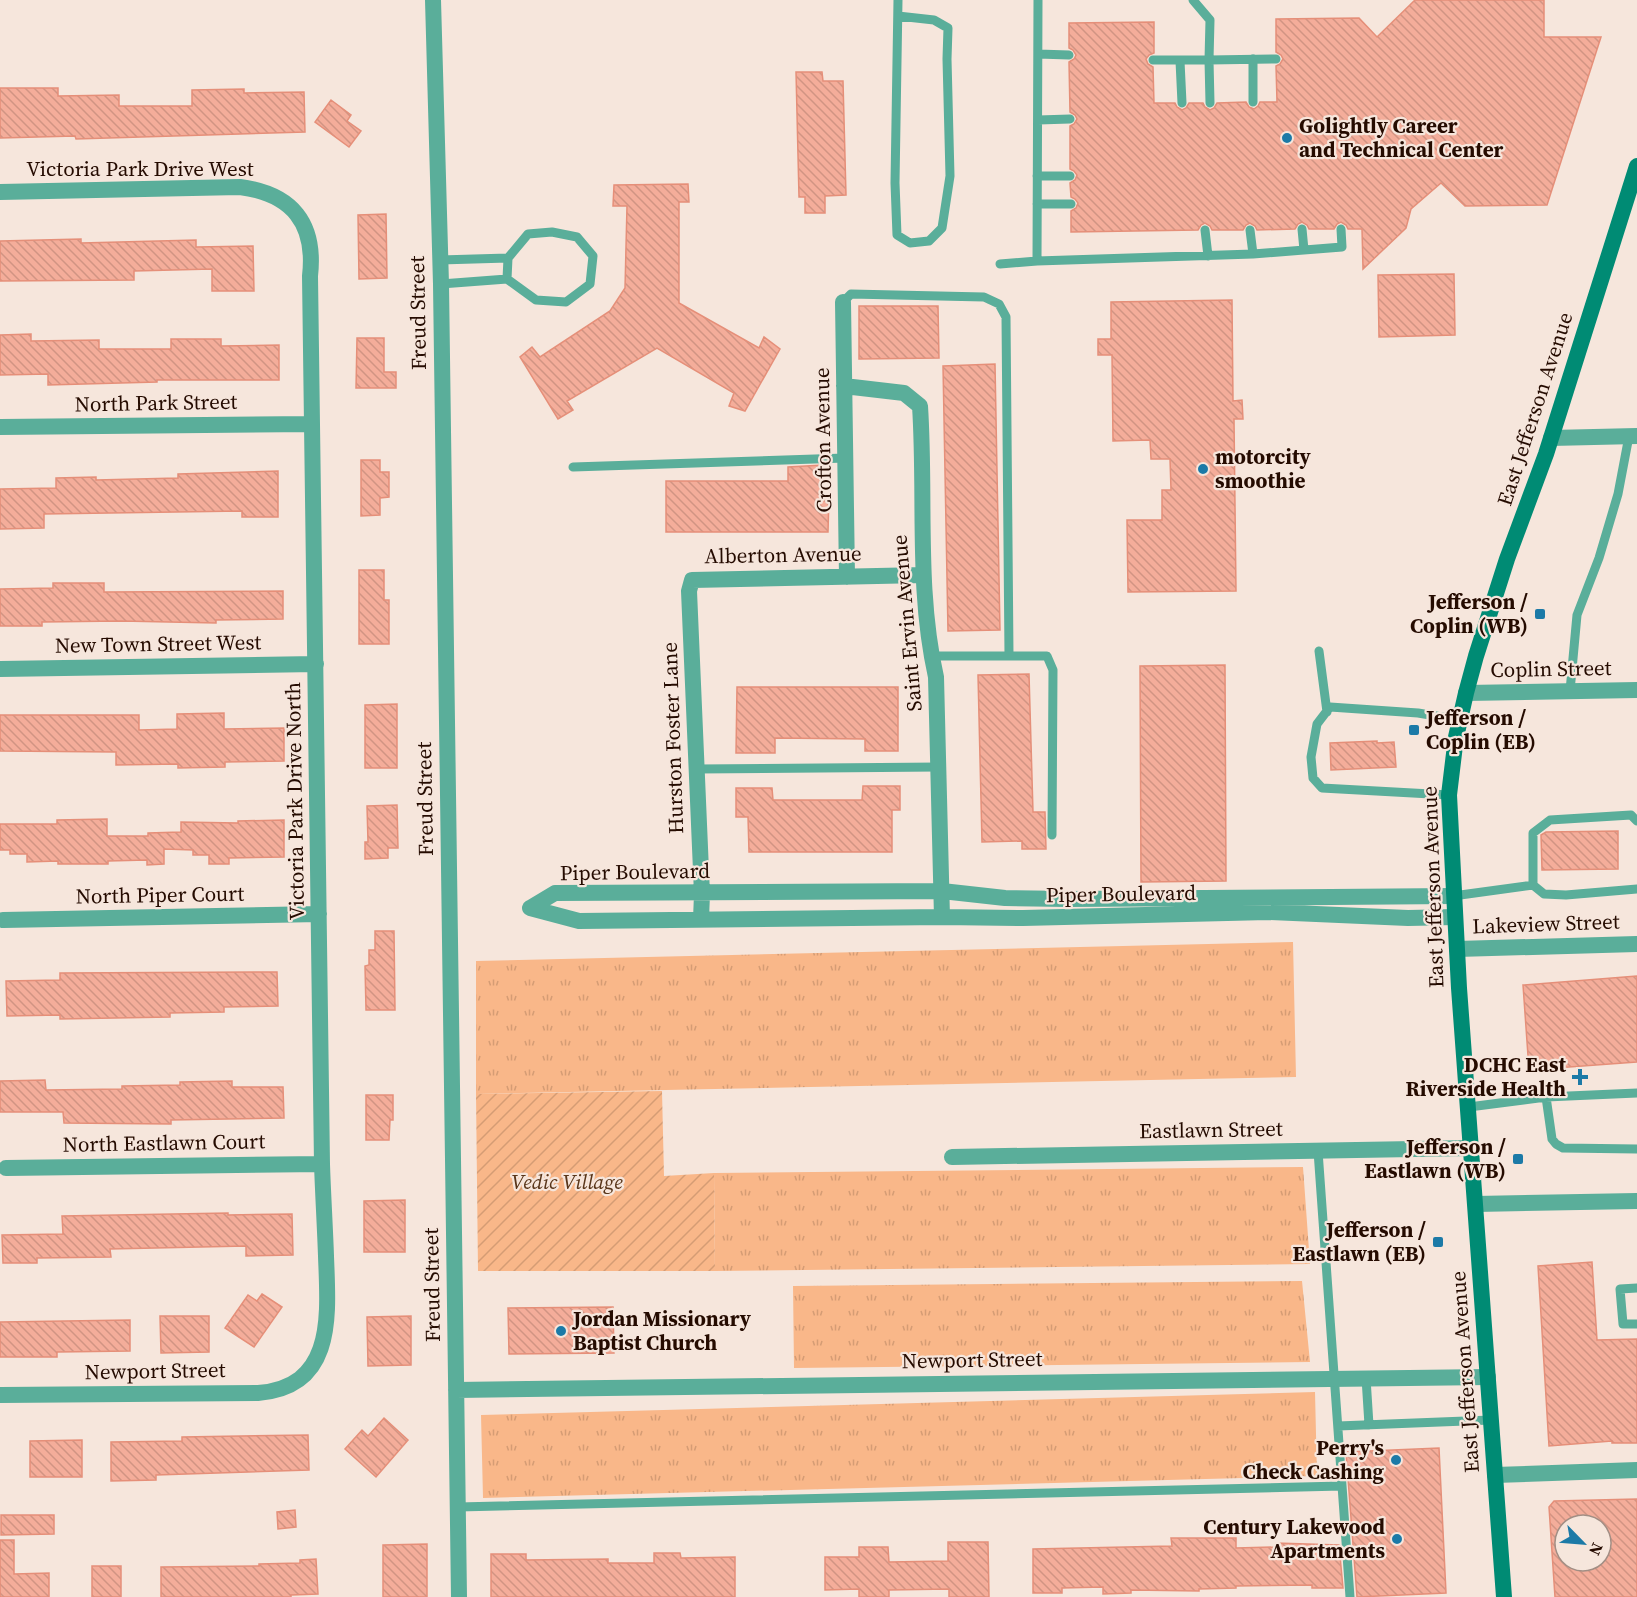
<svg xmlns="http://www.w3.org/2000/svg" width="1637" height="1597" viewBox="0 0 1637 1597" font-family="'Source Serif 4',serif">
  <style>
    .grass { fill: url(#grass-tufts) }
    .garden { fill: url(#garden-furrows) }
    .building { fill: url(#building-back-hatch); stroke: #e58f79; stroke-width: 1.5; fill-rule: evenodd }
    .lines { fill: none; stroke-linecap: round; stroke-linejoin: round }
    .service { stroke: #5aae9a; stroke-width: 9 }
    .minor { stroke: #5aae9a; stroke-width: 16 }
    .secondary { stroke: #008b74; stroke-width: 16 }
    .poi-dot { fill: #1c7aa7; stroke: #f6e6dc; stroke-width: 2 }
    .labels { text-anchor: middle; stroke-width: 4.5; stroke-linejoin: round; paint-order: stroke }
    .poi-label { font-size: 21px; font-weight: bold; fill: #250b00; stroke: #f6e6dc; text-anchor: end }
    .street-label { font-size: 21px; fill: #250b00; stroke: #f6e6dc }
    .park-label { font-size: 21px; font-style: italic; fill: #593519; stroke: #f6e6dc }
  </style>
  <defs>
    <pattern id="grass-tufts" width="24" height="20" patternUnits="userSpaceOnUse" patternTransform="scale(1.5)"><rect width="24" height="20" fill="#f9b789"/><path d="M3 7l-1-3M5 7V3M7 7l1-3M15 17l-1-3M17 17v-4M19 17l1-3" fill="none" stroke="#d59c74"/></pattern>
    <pattern id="garden-furrows" width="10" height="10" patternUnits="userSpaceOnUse" patternTransform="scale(1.5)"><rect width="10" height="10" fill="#f9b789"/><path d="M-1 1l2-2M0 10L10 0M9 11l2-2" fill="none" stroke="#d59c74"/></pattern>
    <pattern id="building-back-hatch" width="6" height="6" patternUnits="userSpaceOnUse" patternTransform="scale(1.5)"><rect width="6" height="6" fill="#f4ad9a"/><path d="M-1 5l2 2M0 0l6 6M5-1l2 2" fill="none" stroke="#d19483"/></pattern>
  </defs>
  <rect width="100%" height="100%" fill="#f6e6dc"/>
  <path class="grass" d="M1293 942 1296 1077 476 1094V961Z
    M1303 1167 1310 1264 715 1271 714 1173Z
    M1302 1281 1310 1362 794 1368 793 1286Z
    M1315 1392 1317 1476 483 1498 481 1415Z"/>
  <path class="garden" d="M662 1091 664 1176 714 1173 715 1271H478L476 1094Z"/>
  <path class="building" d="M1415 0H1544V37H1601L1547 205 1465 206 1441 183 1411 209 1406 228 1363 269 1362 229H1348L1346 225 1341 222 1337 224 1334 229H1309L1307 225 1302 222 1298 224 1295 229 1257 230 1255 226 1250 223 1246 225 1243 230H1212L1210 226 1205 223 1201 225 1198 230 1071 232V211L1076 208 1078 203 1075 199 1071 197 1070 183 1075 180 1077 175 1074 171 1070 169V126L1074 124 1077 119 1075 115 1070 112 1069 62 1074 59 1076 55 1073 50 1069 48V23L1154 22V53L1149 55 1146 59 1148 64 1153 67 1154 103H1175L1177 107 1182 110 1186 108 1189 103H1203L1205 107 1210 110 1214 108 1217 103 1246 102 1249 107 1254 109 1258 106 1260 102H1277L1276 66 1280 64 1283 59 1281 55 1276 52V19L1359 18 1377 37Z
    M796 72H822L823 81H843L846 195 825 196V213H805V197H799Z
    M0 88H58V96L119 95V106H192V90L244 89V93L304 92 305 132 76 139 75 136 0 138Z
    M331 100 351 115 347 121 361 131 349 147 315 122Z
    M688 184 689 202H679V303L759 348 764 337 780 349 745 411 729 406 734 393 657 348 567 401 573 410 558 419 520 357 532 347 540 357 610 311 625 288 627 206H613L614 185Z
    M386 214 387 278 359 279 358 215Z
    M81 239V243L196 240V247L253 246 254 291H212V269L134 271V280L0 281V241Z
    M1454 274 1455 335 1379 337 1378 275Z
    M1232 300 1233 401 1242 400 1243 419H1234L1236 591 1128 592 1127 520H1162V490H1171L1170 459H1151L1150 440 1113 441 1112 355H1098V339H1111V302Z
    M859 306H938L939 358 859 359Z
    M31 334V341L99 340V349H171V339H221V346L279 345V380H157V382L48 385V374L0 375V335Z
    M357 338H384V372H396V388H356Z
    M995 364 1000 630 948 631 943 366Z
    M361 460H380V472H389V497L380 498V515L361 516Z
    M823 465V496H829L828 532H666V481H788V467Z
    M278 471V517H242V511L44 514V528L0 529V489L56 488V478L96 477V480L178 478V474Z
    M359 570H384V600H389V644H359Z
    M53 583H104V592L283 591V619L216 620V623L121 621 42 622V626H0V589L53 588Z
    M1225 665 1226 881 1141 882 1140 666Z
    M1029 674 1033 812H1045L1046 849H1022V841L982 842 978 675Z
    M737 687H898V751H865V739L775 738V753H736Z
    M397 704V768H365V705Z
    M224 713V729L284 728V761L225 762V767L178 768V764L116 765V752L0 751V715H139V730L177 729V714Z
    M1377 741V743L1394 742 1396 767 1331 770 1330 743Z
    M863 786H900V810H892V852H749L748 817H736V788H772L773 800H862Z
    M397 805 398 848H388V858L365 859V842H368L367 806Z
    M107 819V836H148V833L181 832V822L238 823V821L284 820V857L229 858V864H209V855H193V850L164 849V864L147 865V860L108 861V864H58V861L27 862V854H10V850H0V824H57V820Z
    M1618 831V869L1542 870 1541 835 1546 832Z
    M375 931H394L395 1010H366L365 966 369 965V950H375Z
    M277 972 278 1006 224 1007V1012L170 1013V1017L60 1019V1015L7 1016 6 981 60 980V973Z
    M1637 976V1062L1529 1070 1523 985Z
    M45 1080 46 1090 122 1089V1086L180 1085V1082L232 1081V1087H283L284 1118 171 1120V1124L64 1123 63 1112H0V1081Z
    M366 1095H393V1120H390L389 1140H366Z
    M405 1200V1252H364V1201Z
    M228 1213V1215L292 1214 293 1255 246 1256V1246L110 1249 111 1257 37 1258V1263H3L2 1235 63 1234 62 1216Z
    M1592 1262 1597 1340 1637 1339V1443H1612V1441L1549 1446 1538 1266Z
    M262 1294 282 1307 254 1347 225 1328 248 1295 257 1301Z
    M613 1307 614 1353 509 1354 508 1308Z
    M160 1316H209V1352L161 1353Z
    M411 1316V1365L368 1366 367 1317Z
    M130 1320V1351L57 1352V1357H0V1322Z
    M384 1418 408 1440 376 1477 345 1449 362 1430 368 1436Z
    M308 1435 309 1470 156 1475V1480L111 1481V1442L182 1441V1437Z
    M82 1440V1477H30V1441Z
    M1439 1448 1446 1593 1357 1597 1346 1452Z
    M1637 1499V1597H1555L1549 1507 1554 1501ZM1565 1525H1601V1561H1565Z
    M295 1510 296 1527 278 1529 277 1512Z
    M1 1515H54V1534L1 1535Z
    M1171 1538H1236V1548L1276 1547V1543L1339 1545 1343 1588H1312V1585L1236 1586V1588L1199 1589V1591L1131 1590V1593L1103 1594V1587L1062 1588V1593H1033V1549L1172 1546Z
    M0 1540H14V1574L49 1573V1597H0Z
    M948 1542H988L989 1597H949V1589L889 1590V1597H859V1589L825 1590V1557H859V1547H888L889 1562 948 1561Z
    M427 1544V1597H383V1545Z
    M654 1553H680L681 1558 735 1557V1597H491V1554H526V1560L608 1559V1563H654Z
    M316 1559 318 1594 291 1595V1597H161V1567L259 1566V1564L300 1563V1560Z
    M92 1566H121V1597H92Z"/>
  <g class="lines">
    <path class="service" d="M898 0 895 183 897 235 910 243 929 241 942 228 950 176 947 59 948 28 934 20 898 16
      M1038 0 1037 261 1253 254 1342 247 1341 229
      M1193 0 1210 20 1209 60 1276 59
      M1038 54 1069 55
      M1253 59V102
      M1153 60H1209L1210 103
      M1180 61 1182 103
      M1038 120 1070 119
      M1037 176H1070
      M1037 204H1071
      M1302 229 1304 250
      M1205 230 1208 256
      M1250 230 1253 254
      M440 260 508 258
      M1000 264 1037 261
      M441 284 507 279 536 300 566 302 590 284 593 256 577 237 552 232 528 234 508 258 507 279
      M843 302 851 294 984 297 999 304 1006 317 1009 655
      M573 467 845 458
      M1319 651 1327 712
      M932 656H1047L1053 670 1052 835
      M1570 691 1577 615 1599 558 1618 494 1629 436
      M697 769 939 767
      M1449 795 1322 788 1313 778 1311 757 1317 724 1330 707 1418 713 1460 720
      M1533 885V833L1550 820 1631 815 1637 821
      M1453 896 1533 885 1544 894 1566 895 1637 889
      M1546 1097 1552 1139 1556 1144 1563 1148 1637 1149
      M1469 1107 1546 1097 1637 1093
      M1318 1151 1350 1597
      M1637 1288 1620 1289 1623 1324H1637
      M1366 1378 1369 1425
      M1338 1426 1491 1420
      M458 1507 1342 1486"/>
    <path class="minor" d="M433 0 441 284 459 1597
      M0 192 240 187C292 194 316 223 310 276L322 1164C323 1195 325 1226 326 1256 328 1314 336 1387 258 1393L0 1395
      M843 302 847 577
      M844 386 904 393 920 406C926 497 916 588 936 677L942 917
      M0 427 312 424
      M1551 438 1637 436
      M0 669 316 664
      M1466 693 1637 690
      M530 908 555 893 942 891 1005 898 1068 899 1453 896
      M530 908 579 921 942 917 1023 918 1268 912 1408 918 1455 917
      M701 919 702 894 689 591 692 580 923 575
      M3 920 319 914
      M1457 949 1637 944
      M952 1157 1472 1148
      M6 1168 322 1164
      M1476 1204 1637 1201
      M456 1390 1488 1377
      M1495 1475 1637 1470"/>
    <path class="secondary" d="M1504 1597 1459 988 1449 795 1456 737 1466 693 1476 656 1507 559 1546 454 1637 166"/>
  </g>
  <g class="poi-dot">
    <circle cx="1287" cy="138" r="6"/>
    <circle cx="1203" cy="469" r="6"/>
    <rect x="1534" y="608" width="12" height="12" rx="3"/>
    <rect x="1408" y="724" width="12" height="12" rx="3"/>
    <path d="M1577 1068h6v6h6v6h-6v6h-6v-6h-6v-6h6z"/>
    <rect x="1512" y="1153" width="12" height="12" rx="3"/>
    <rect x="1432" y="1236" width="12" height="12" rx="3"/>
    <circle cx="561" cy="1331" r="6"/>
    <circle cx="1396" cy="1460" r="6"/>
    <circle cx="1397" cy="1539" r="6"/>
  </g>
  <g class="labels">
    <g class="poi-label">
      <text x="1299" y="133" text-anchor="start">Golightly Career<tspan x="1299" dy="24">and Technical Center</tspan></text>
      <text x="1215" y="464" text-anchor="start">motorcity<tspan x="1215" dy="24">smoothie</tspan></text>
      <text x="1528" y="609">Jefferson /<tspan x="1528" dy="24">Coplin (WB)</tspan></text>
      <text x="1426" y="725" text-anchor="start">Jefferson /<tspan x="1426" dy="24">Coplin (EB)</tspan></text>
      <text x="1566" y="1072">DCHC East<tspan x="1566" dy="24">Riverside Health</tspan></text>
      <text x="1506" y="1154">Jefferson /<tspan x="1506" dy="24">Eastlawn (WB)</tspan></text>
      <text x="1426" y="1237">Jefferson /<tspan x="1426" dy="24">Eastlawn (EB)</tspan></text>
      <text x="573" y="1326" text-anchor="start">Jordan Missionary<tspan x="573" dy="24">Baptist Church</tspan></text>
      <text x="1384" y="1455">Perry's<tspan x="1384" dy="24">Check Cashing</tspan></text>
      <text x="1385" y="1534">Century Lakewood<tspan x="1385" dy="24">Apartments</tspan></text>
    </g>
    <g class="street-label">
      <text x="140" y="176">Victoria Park Drive West</text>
      <text transform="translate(418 313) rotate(-91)" y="7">Freud Street</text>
      <text transform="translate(156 403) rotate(-1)" y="7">North Park Street</text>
      <text transform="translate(1535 409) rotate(-72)" y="7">East Jefferson Avenue</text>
      <text transform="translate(823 440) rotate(-91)" y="7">Crofton Avenue</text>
      <text transform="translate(783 555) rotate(-1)" y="7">Alberton Avenue</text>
      <text transform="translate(907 623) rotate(-95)" y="7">Saint Ervin Avenue</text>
      <text transform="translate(158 644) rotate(-1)" y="7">New Town Street West</text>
      <text transform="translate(1551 669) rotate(-1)" y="7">Coplin Street</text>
      <text transform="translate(673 738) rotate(-92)" y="7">Hurston Foster Lane</text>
      <text transform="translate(425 799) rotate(-91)" y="7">Freud Street</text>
      <text transform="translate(295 801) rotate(-91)" y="7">Victoria Park Drive North</text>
      <text transform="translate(635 872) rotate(-1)" y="7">Piper Boulevard</text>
      <text transform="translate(1433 887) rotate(-92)" y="7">East Jefferson Avenue</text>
      <text transform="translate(1121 894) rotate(-1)" y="7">Piper Boulevard</text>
      <text transform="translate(160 895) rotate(-1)" y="7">North Piper Court</text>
      <text transform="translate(1546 924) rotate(-2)" y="7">Lakeview Street</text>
      <text transform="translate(1211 1130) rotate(-1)" y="7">Eastlawn Street</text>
      <text transform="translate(164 1143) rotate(-1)" y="7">North Eastlawn Court</text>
      <text transform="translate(432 1285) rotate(-91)" y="7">Freud Street</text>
      <text transform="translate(972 1360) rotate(-1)" y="7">Newport Street</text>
      <text transform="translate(155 1371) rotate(-1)" y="7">Newport Street</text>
      <text transform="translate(1465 1372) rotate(-94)" y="7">East Jefferson Avenue</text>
    </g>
    <g class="park-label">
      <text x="567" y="1189">Vedic Village</text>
    </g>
  </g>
  <g transform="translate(1583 1543) rotate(115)"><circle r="28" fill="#f6e6dc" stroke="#a28e84" stroke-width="1.5"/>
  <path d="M0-4.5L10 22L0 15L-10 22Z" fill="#1c7aa7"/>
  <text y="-9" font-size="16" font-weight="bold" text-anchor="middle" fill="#250b00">N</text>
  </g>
</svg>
